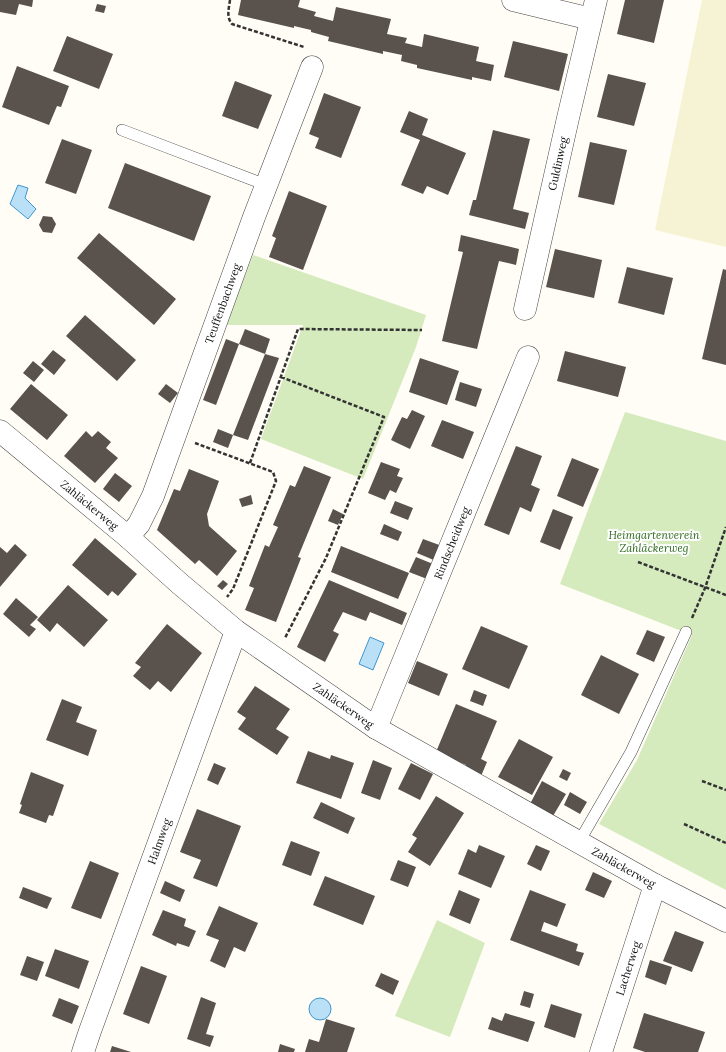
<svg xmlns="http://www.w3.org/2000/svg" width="726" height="1052" viewBox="0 0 726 1052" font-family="Lora,serif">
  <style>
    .farmland { fill: #f6f3d4 }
    .green { fill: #d5ebbd }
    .water { fill: #b9e0f7; stroke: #3f96cf }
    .building { fill: #5a524d }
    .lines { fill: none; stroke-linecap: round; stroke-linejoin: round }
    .service-casing { stroke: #444; stroke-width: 12 }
    .minor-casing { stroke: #444; stroke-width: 23 }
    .path { stroke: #333; stroke-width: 2.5; stroke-dasharray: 4 2; stroke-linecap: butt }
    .service { stroke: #fff; stroke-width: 11 }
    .minor { stroke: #fff; stroke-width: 22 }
    .labels { text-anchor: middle; stroke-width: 4; stroke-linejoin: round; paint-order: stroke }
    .street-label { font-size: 11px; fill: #111; stroke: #fff }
    .park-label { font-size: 11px; font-style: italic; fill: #2f6b1f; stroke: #fff }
  </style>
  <rect width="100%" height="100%" fill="#fffdf5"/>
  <path class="farmland" d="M702 0H726V247L655 230Z"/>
  <path class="green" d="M253 255 426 315 416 347 363 479 261 439 303 325H226Z
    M625 412 726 441V890L599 824 637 760 692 635 560 584Z
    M437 920 485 943 450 1037 395 1016Z"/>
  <path class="water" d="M18 185 28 188 25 198 36 209 28 219 10 204Z
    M370 637 384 643 373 670 359 664Z
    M309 1009a11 11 0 1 1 22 0a11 11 0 1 1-22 0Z"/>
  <path class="building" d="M0 0H33L32 7 19 4 16 15 0 12Z
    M241 0H300L298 7 316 12 314 16 333 21 336 7 391 19 387 34 407 38 405 43 422 47 424 34 479 47 476 61 494 65 491 81 472 77V80L417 68V65L401 61 402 55 383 51V54L328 41 329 37 311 32V30L294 26V28L238 15Z
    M625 0H664L654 43 617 34Z
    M97 4 106 6 104 13 95 11Z
    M67 36 113 54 99 89 53 71Z
    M513 41 568 54 559 91 504 77Z
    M17 66 69 86 61 107 57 106 49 125 2 107Z
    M608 74 646 83 634 126 597 117Z
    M235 81 272 95 258 129 222 116Z
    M324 93 361 107 341 158 315 148 319 138 309 134Z
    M409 111 428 119 422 135 466 153 448 195 427 186 423 194 401 185 420 140 400 132Z
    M493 130 530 139 513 209 529 213 525 229 469 215 473 200H476Z
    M62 139 92 150 76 194 45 183Z
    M590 142 627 150 614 205 578 197Z
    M125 163 211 196 194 241 108 208Z
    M289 191 327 206 303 270 269 257 276 238 272 236Z
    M43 216 52 217 56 224 52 233 43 232 39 225Z
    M99 233 176 299 154 325 77 258Z
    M461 235 519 249 516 265 499 261 477 349 442 341 463 252 458 251Z
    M555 249 602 260 594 298 546 287Z
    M627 267 673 278 664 315 618 303Z
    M723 269 726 270V365L702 359Z
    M85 315 136 360 117 381 66 336Z
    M245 329 270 339 265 354 239 344 216 405 203 400 226 339 239 344Z
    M53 350 66 360 54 375 41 364Z
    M565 351 626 367 618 397 557 381Z
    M265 354 279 358 248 440 233 435Z
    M420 358 459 371 447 405 409 392Z
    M33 361 44 370 34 382 23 373Z
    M460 382 482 389 476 407 455 400Z
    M31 384 68 415 47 440 10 409Z
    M166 384 178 393 170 403 158 394Z
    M412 410 425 416 410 449 391 440 402 417 407 419Z
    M442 420 474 432 463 459 431 446Z
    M218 429 233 435 228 448 213 442Z
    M86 431 92 437 98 431 111 442 106 448 118 458 95 483 64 456Z
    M516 446 542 456 531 485 540 489 531 512 520 507 509 535 484 525Z
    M572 458 599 469 583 507 557 496Z
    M381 462 400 469 397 476 403 478 396 493 390 490 385 500 368 493Z
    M304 466 331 477 298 557 301 558 276 622 245 610 254 588 249 586 265 545 269 547 278 527 273 525 290 485 295 487Z
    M189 469 219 481 207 514 209 526 237 551 217 576 199 560 195 564 157 530 174 489 180 491Z
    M115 473 132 486 119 502 103 489Z
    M251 495 253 504 242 507 239 499Z
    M395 501 413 508 408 520 390 513Z
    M333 509 343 514 338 525 328 521Z
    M553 509 573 517 560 550 540 542Z
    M384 524 402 532 398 541 380 534Z
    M95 538 137 574 118 596 112 591 108 596 72 565Z
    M423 539 442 546 436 561 417 553Z
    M15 544 27 555 0 587V547L7 553Z
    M341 546 409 573 398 599 331 572Z
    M416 557 433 564 427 579 409 572Z
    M223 580 228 584 222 590 217 586Z
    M329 580 407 613 402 625 370 612 366 621 343 612 333 631 339 634 325 662 297 647Z
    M68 585 108 620 84 647 57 623 50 632 37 620Z
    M16 598 38 617 30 625 36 629 29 637 3 614Z
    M167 624 202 653 171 692 158 681 150 690 133 676 141 667 135 663Z
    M481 626 528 646 509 689 462 669Z
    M647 630 665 637 654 662 636 654Z
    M601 655 639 674 619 714 581 695Z
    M417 661 448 674 439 696 408 683Z
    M255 686 290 709 276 729 289 737 277 755 238 729 246 718 237 712Z
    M474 690 487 695 483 706 470 701Z
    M62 699 82 707 76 722 97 730 88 756 46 740Z
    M456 704 497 721 481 759 487 762 481 776 464 768 466 765 436 752Z
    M519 739 553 757 532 795 498 777Z
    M308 751 330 759 331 755 354 763 341 799 296 783Z
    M373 760 392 768 380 800 361 793Z
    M214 763 226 768 218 785 207 780Z
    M411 763 433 774 420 800 398 789Z
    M563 769 571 773 567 781 559 777Z
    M31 772 64 785 53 816 49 815 46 823 19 813 22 805 20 804Z
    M542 781 566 794 553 816 530 804Z
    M570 792 587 802 580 814 564 805Z
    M436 796 464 813 430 866 408 852 417 838 412 835Z
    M321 802 355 818 348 834 313 818Z
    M197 809 241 826 217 887 193 878 201 860 180 852Z
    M291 841 320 852 311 876 282 865Z
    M479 845 505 856 491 888 458 874 468 849 476 853Z
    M536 845 550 851 541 871 527 864Z
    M398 860 416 867 408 887 390 880Z
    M90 861 119 873 101 919 71 908Z
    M593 872 612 881 604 898 585 890Z
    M325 876 375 896 363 925 313 905Z
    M165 881 185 890 180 902 160 893Z
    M23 887 52 898 47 909 19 898Z
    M459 890 480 899 470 924 449 915Z
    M530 890 566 904 557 927 544 922 541 931 578 944 576 951 584 953 579 966 510 940Z
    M219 906 258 923 245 952 234 947 225 968 210 961 219 940 206 935Z
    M163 910 186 919 184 926 196 931 189 947 177 943 176 946 152 935Z
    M675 931 704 942 692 972 663 961Z
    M55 949 89 961 79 989 45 976Z
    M27 956 44 962 37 981 20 975Z
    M650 960 672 967 666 985 645 977Z
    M141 966 167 976 149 1024 123 1014Z
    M381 973 399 981 393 995 375 986Z
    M524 991 534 994 530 1008 520 1005Z
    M201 997 216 1003 206 1034 214 1036 210 1047 187 1039Z
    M59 998 79 1006 72 1024 52 1016Z
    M551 1004 582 1014 575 1038 544 1027Z
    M505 1013 535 1022 528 1042 488 1029 492 1017 502 1021Z
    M644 1013 705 1032 698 1052H645L633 1048Z
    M326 1019 355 1028 347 1052H305L309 1039 319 1042Z
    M280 1044 295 1049 294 1052H278Z
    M112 1046 131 1052H110Z"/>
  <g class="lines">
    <g class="service-casing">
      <path id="service" d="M122 130 266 185
        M579 842 631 752 686 632"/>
    </g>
    <g class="minor-casing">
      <g id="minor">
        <path d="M513 0 591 19"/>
        <path id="s1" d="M525 309 568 118 596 0"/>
        <path id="s2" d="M0 431 128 537 179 583 236 631 376 728 655 885 726 921"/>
        <path id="s3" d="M128 537 139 524 153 496 254 217 312 67"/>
        <path id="s4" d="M376 728 528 357"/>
        <path id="s5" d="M83 1052 90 1031 236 631"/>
        <path id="s6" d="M601 1052 655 885"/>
      </g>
    </g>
    <path class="path" d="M230 0C229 8 226 17 232 24L304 47
      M281 377 384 417 326 558 285 638
      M195 443 273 472 276 481 233 589 227 597
      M250 463 298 329 422 330
      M638 562 726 595
      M692 618 705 588 726 527
      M702 781 726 790
      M684 824 726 843"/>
    <use href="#service" class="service"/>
    <use href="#minor" class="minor"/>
  </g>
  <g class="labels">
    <g class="street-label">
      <text dy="4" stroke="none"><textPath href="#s1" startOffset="149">Guldinweg</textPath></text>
      <text dy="4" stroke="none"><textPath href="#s3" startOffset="253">Teuffenbachweg</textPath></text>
      <text dy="4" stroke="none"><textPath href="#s2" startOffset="116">Zahläckerweg</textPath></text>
      <text dy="4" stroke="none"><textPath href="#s4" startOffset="200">Rindscheidweg</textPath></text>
      <text dy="4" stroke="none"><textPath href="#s2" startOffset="440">Zahläckerweg</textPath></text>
      <text dy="4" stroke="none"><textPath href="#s5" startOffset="224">Halmweg</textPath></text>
      <text dy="4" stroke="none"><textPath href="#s2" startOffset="764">Zahläckerweg</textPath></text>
      <text dy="4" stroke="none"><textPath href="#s6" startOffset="88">Lacherweg</textPath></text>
    </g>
    <g class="park-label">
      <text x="654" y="539">Heimgartenverein<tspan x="654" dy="13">Zahläckerweg</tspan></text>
    </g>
  </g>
</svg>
